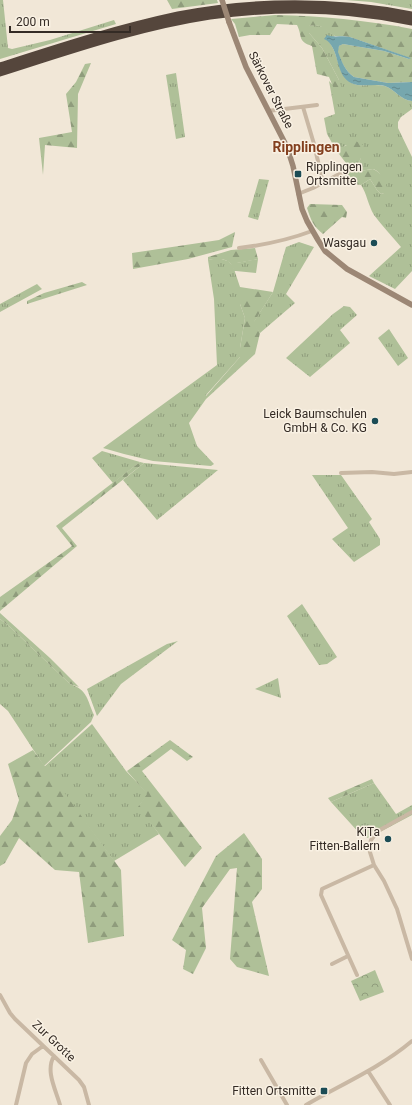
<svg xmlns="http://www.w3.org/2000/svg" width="412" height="1105" viewBox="0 0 412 1105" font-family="Roboto,sans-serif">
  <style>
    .grass { fill: url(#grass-tufts) }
    .forest { fill: url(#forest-firs) }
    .park { fill: url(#park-crowns) }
    .water { fill: url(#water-ripples) }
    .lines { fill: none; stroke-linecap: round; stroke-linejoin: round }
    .minor { stroke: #c9b8a4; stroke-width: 4 }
    .secondary { stroke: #9c8775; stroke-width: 5.5 }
    .motorway { stroke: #55463c; stroke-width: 7 }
    .secondary-bridge { stroke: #9c8775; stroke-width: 5.5 }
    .poi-dot { fill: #1b4c55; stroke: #f9f1e3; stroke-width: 1.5 }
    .labels { text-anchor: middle; stroke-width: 3; stroke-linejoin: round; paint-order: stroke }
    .street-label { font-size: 12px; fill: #342b25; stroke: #f9f1e3 }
    .poi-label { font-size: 12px; fill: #342b25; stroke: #f9f1e3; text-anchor: end }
    .quarter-label { font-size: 14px; font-weight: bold; fill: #833f1e; stroke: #f9f1e3 }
  </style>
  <defs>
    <pattern id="grass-tufts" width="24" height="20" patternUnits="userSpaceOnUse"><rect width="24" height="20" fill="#afc098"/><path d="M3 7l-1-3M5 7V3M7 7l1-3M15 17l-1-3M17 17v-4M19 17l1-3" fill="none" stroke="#8f9c7c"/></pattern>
    <pattern id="forest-firs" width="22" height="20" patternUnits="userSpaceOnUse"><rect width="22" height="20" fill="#afc098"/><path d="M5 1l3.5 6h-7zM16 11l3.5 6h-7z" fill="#8f9c7c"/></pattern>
    <pattern id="park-crowns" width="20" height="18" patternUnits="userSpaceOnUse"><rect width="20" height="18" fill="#afc098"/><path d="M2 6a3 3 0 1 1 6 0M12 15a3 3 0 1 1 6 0" fill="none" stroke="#8f9c7c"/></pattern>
    <pattern id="water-ripples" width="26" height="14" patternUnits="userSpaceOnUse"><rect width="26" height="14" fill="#76a7ae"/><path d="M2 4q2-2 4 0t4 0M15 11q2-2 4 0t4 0" fill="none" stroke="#62888d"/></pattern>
  </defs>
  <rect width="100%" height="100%" fill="#f1e7d7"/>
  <path class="grass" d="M0 0H3L8 48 12 49 50 40 114 20 116 24 0 59Z
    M346 0H412V9L371 2Z
    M315 25 324 27 335 36 332 37 329 42C340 55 337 80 357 85 367 86 376 84 385 86 396 90 400 100 412 101V109L401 117 398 122V128L412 157V271L395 289 369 276 401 247C392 236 382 226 374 215 368 205 367 194 361 185L370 179 377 190 381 194 384 193C383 184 384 173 373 169L346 173 349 167 358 164 361 158 346 145 341 149 336 150 327 134 324 118 335 114 329 81 332 84 339 80 322 48 309 33V26Z
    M176 73 185 137 176 139 166 75Z
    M259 179 269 180 258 220 248 217Z
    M299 242 314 247 286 294 295 303 260 333 253 323 273 292 286 247Z
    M218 258 228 261 233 266 240 287V304L245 318 240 348V357L206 395V399L189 423 197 446 214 464 211 466 153 461 124 454 103 448 217 365 214 299 208 260Z
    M258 259 256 273 236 271V263Z
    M37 284 42 289 0 312V304Z
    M344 306 350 307 357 315 340 330 350 343 310 377 286 358 333 314Z
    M389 329 408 358 398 366 378 338Z
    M102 451 140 462 113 483 92 458Z
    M144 463 218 470 157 520 123 480Z
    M312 475H341L372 519 369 522 380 539V545L354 562 332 539 348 528Z
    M302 604 337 657 327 664 319 665 287 616Z
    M0 619 10 627 70 684C88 690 87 700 94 715L91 722 44 766 8 711 0 704Z
    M178 641 121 684 97 716 87 689 167 644Z
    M278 678 281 698 255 689Z
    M92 724 126 771 148 794 139 806 159 834 114 861 44 767Z
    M374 783 396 814 412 805V815L380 832 373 831 368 838 361 835 331 802Z"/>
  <path class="forest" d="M167 0H217L218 3 172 9Z
    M275 15C321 16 366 20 412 29V82L388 83 354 77C345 71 342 62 337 52L339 46 343 44 384 51 409 59 410 58 350 37 343 36H335C323 29 324 24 309 26V33L322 48 339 80 341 86V90L339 92 334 89 329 77 317 74 312 46C297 41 303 37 297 25L277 24 270 35H250L239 37 235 24 231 19Z
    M91 63 78 94 77 148 45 145 43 175 39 138 72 132 66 94 76 82 85 64Z
    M356 141 363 145 365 150 358 164 349 167 336 150Z
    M373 169C381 172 387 182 387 190L384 193 381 194 377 190 370 179 361 185 347 183 340 180V178L346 173Z
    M310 204 342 205 347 212 346 218 342 217 323 234C313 226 311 220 307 208Z
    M235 232 232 247 188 259 133 269 132 253 219 240Z
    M255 248 258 259 237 263 236 271H234C231 258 220 258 208 260V257L231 250Z
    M82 282 87 285 27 304V301L44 293Z
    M240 287 273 292 254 322 260 333 255 354 206 399V396L240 357V348L245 318 240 304Z
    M140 462 144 463 62 528 77 546 0 611V597L72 546 56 526Z
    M0 613 50 658 79 687 70 684 10 627 0 619Z
    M170 740 193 757 187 761 171 749 142 771 202 848 185 867 138 807 147 794 127 771Z
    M33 750 121 870 124 936 88 943 79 872 55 870 19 838 5 863 0 866V836L12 820 19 800 8 764Z
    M372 779 374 783 331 802 328 798Z
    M244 833 262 859V889L252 902 269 976 237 967 230 959 237 868 230 869 202 908 206 948 193 974 183 969 186 950 172 940 216 856Z"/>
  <path class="park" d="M375 970 384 992 360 1001 351 981Z"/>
  <path class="water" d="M327 35C334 38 342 35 350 37L411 58 409 59 384 51 343 44 339 46 338 52C342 62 345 71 354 77L388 83 412 82V101C400 100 396 90 385 86 374 83 362 88 351 83 337 76 339 56 331 45 329 42 327 40 324 39Z"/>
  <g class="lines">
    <path class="minor" d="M303 107 314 144 323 183
      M268 111 317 105
      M298 194 313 188 345 171
      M239 248C264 245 288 240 312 231
      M341 473 372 472 394 474 412 472
      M412 812 378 831 371 840 369 849 374 865 384 881 397 909 412 959
      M332 964 348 956
      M357 975 321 895 322 889 324 888 374 865
      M0 995 10 1013 15 1019 79 1080 84 1087 89 1105
      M54 1056C45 1071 56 1090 60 1105
      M261 1060 287 1105
      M368 1071 390 1105
      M16 1105 26 1063 32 1054 43 1046
      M306 1105C342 1084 380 1068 412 1041"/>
    <path class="secondary" d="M229 22 246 67 287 147 293 166 302 209 307 221 318 240 325 251 347 269 412 305"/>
    <path class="motorway" d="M0 66C59 47 117 28 178 15 254 0 336 0 412 15
      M0 73C69 51 138 27 210 16 276 7 347 8 412 22"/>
    <path class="secondary-bridge" d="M222 0 229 22"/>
  </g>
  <g class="poi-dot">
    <rect x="294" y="170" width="8" height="8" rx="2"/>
    <circle cx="374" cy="243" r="4"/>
    <circle cx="375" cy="421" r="4"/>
    <circle cx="388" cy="839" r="4"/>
    <rect x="320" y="1087" width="8" height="8" rx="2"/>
  </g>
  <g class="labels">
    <g class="street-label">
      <text transform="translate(271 90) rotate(63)" y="4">Särkover Straße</text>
      <text transform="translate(54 1041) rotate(43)" y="4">Zur Grotte</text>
    </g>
    <g class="poi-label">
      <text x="306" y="171" text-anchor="start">Ripplingen<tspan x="306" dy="14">Ortsmitte</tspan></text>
      <text x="366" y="247">Wasgau</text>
      <text x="367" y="418">Leick Baumschulen<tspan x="367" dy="14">GmbH &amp; Co. KG</tspan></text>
      <text x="380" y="836">KiTa<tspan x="380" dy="14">Fitten-Ballern</tspan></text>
      <text x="316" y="1095">Fitten Ortsmitte</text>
    </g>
    <g class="quarter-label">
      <text x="306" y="152">Ripplingen</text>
    </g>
  </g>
  <path d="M10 26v6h120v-6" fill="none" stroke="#342b25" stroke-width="2"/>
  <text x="16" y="26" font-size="12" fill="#342b25" stroke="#f9f1e3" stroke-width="3" paint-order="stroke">200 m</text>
</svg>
